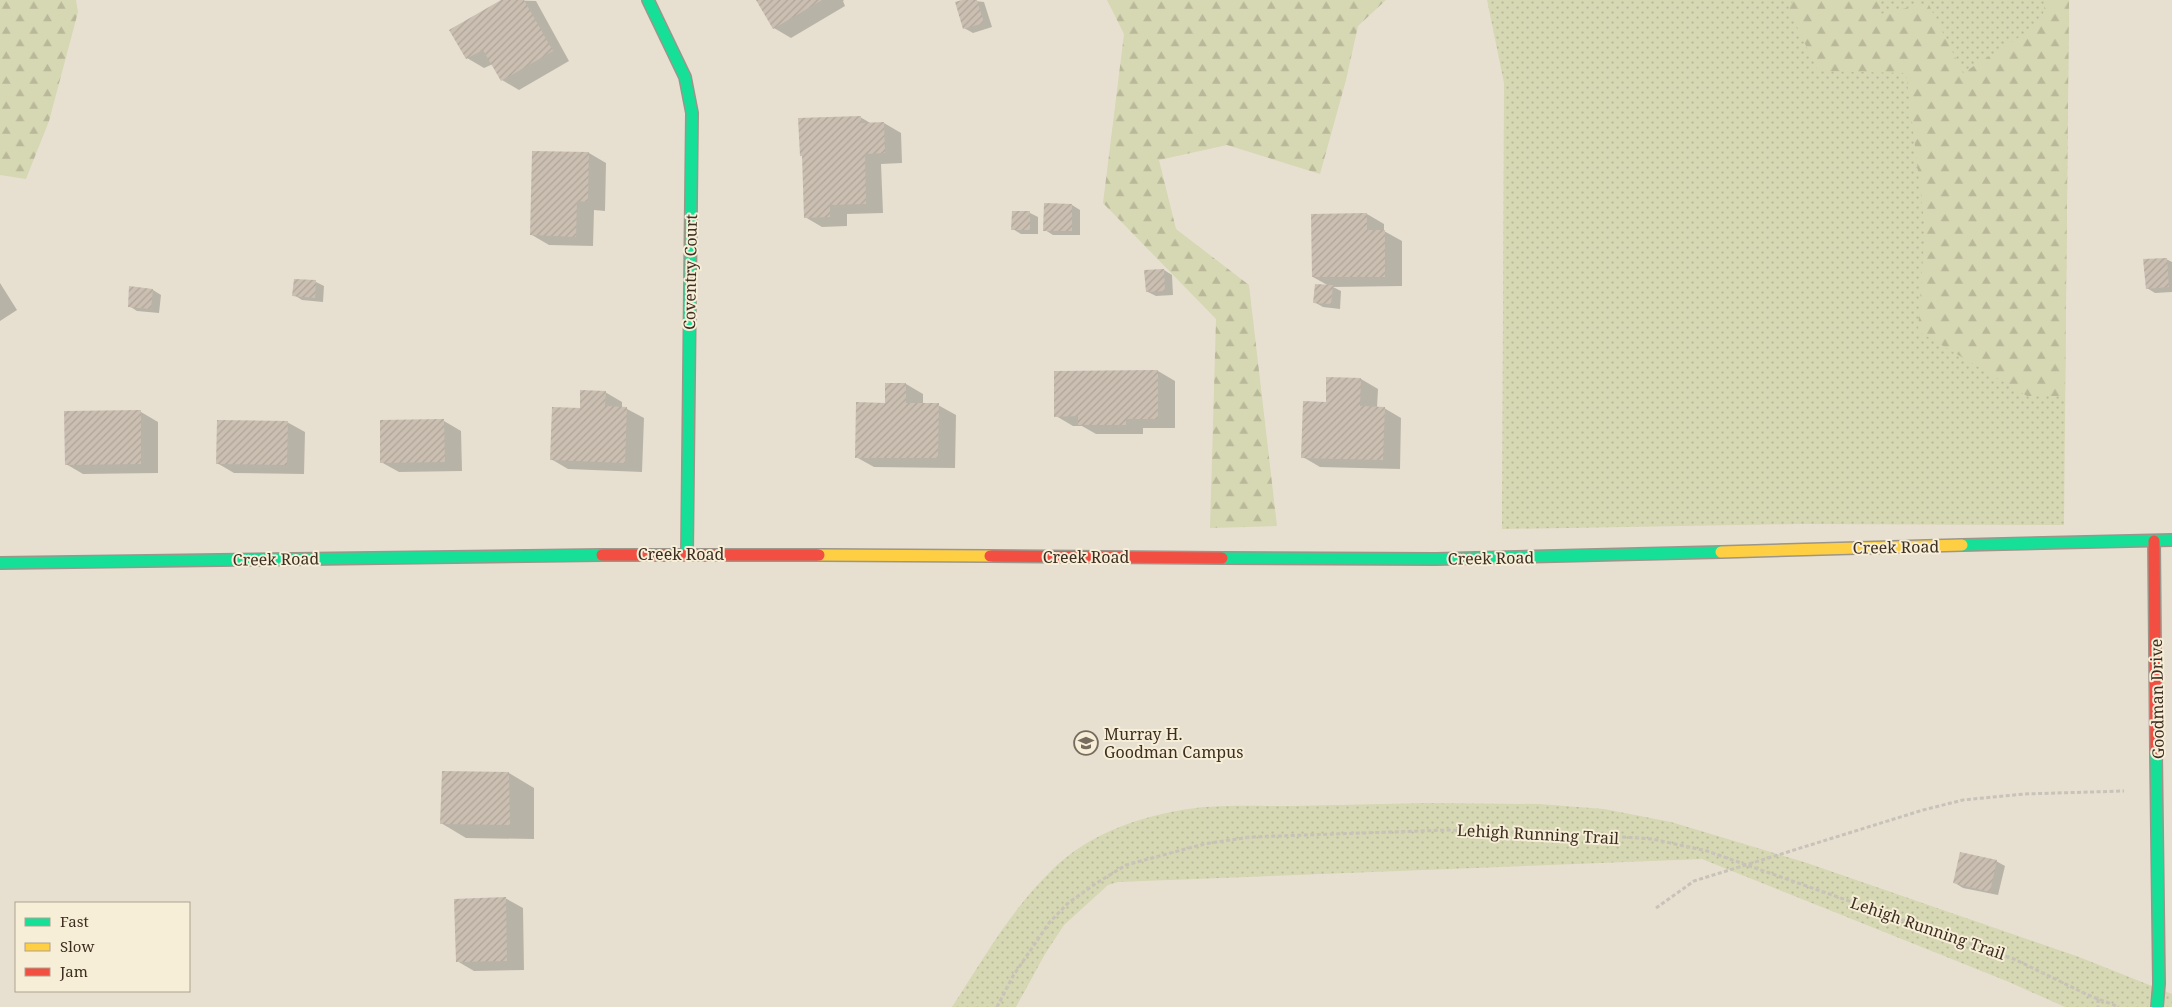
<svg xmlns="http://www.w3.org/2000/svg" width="2172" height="1007" viewBox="0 0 2172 1007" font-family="'Noto Serif',serif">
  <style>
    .green { fill: url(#green-dots) }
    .forest { fill: url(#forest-firs) }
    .shadow { fill: #0003 }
    .building { fill: url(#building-hatch) }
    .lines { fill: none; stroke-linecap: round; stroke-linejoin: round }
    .fast-casing { stroke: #9c958a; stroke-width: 14 }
    .slow-casing { stroke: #9c958a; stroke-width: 14 }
    .jam-casing { stroke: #9c958a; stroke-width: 14 }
    .path { stroke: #c8c2b9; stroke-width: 3; stroke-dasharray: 4 2.5; stroke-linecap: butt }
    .fast { stroke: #16e098; stroke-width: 11 }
    .slow { stroke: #ffcf43; stroke-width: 11 }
    .jam { stroke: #f24e42; stroke-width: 11 }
    .labels { text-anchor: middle; stroke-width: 4; stroke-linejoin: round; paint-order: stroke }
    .street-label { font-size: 16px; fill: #3d2e20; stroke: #f7eed8 }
    .poi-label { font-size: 16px; fill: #3d2e20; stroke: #f7eed8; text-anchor: start }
  </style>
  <defs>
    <pattern id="green-dots" width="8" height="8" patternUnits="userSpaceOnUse" patternTransform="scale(1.25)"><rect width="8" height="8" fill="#d6d7b3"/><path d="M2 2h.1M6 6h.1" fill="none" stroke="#b9b99a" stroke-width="1.8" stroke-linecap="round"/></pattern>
    <pattern id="forest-firs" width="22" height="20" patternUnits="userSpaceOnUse" patternTransform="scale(1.25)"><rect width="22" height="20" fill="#d6d7b3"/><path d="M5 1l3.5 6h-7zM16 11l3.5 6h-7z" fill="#b9b99a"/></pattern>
    <pattern id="building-hatch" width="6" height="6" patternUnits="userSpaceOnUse" patternTransform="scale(1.25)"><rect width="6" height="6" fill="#cbbfb2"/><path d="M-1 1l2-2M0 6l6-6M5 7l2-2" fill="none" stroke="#afa499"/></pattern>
  </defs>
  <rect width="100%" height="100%" fill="#e7e0d1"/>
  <path class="green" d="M1487 0H2069L2064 525 1801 524 1502 529 1504 83Z
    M1428 803 1539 804 1604 809 1671 822 1807 863 2079 957 2172 994V1007H2065L2009 982 1702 859 1118 882 1108 885 1064 925 1045 954 1016 1007H952C982 961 1010 911 1050 872 1090 831 1148 813 1204 807 1233 805 1263 806 1291 806 1337 805 1383 804 1428 803Z"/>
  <path class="forest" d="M0 0H76L78 12 49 121 26 179 0 175Z
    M1107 0H1386L1358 26 1346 80 1320 174 1227 145 1159 160 1176 229 1249 285 1277 526 1210 528 1216 319 1103 203 1124 34Z
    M1793 0H1879L1881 14 1928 3 1963 73 2041 23 2046 0H2069L2065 396H2027L1918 331 1925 228 1906 73 1818 71 1789 10Z"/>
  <path class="shadow" d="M504 0 536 1 569 61 519 90 502 80 493 64 484 68 467 58Z
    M757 0H844L843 1 845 6 791 38 774 28Z
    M966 0 984 2 992 27 973 33 964 28Z
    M860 117 872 124 884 123 901 133 902 163 881 164 883 213 847 214V226L822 227 805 217Z
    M589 153 606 163 605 211 594 210 593 246 549 245 532 235Z
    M1072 205 1080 210V235H1053L1045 230Z
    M1030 213 1038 217V234H1021L1013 229Z
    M1367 214 1384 224V231L1402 241V286L1333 287 1341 291 1340 309 1323 307 1314 302 1329 286 1313 277Z
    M2166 259 2172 262V292L2155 293 2147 288Z
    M1164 270 1172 275 1173 295 1156 296 1148 292Z
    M316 282 324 286 323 302 302 300 294 295Z
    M0 283 17 310 0 321Z
    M153 290 161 295 159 313 137 311 129 306Z
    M1158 371 1175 381V428H1143V434H1096L1082 426H1073L1056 416Z
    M1361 379 1378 389 1377 408H1384L1401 418 1400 469 1320 467 1303 457 1327 403Z
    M906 384 923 394V404L938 405 956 415 955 468 874 467 856 457 887 404Z
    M605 392 622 402V408L627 409 644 418 642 472 568 469 551 459Z
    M141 412 158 422V473L83 474 66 464Z
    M444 421 461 431 462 471 399 472 381 462Z
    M287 422 305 432 304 474 234 473 217 463Z
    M443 772 509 773 534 788V839L466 838 441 823Z
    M1996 861 2005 866 1998 895 1963 888 1955 883Z
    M505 898 523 908 524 970 474 971 457 961Z"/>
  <path class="building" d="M501 0H524L553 51 501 81 483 50 466 59 449 30Z
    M756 0H822L773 29Z
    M962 0H977L984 23 963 29 955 2Z
    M861 116V123L884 122 885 153 865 154 866 204 830 205V217L804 218 802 156H800L798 118Z
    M532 151 589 152 588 202 577 201 576 237 530 235Z
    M1044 203 1072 204V231H1043Z
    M1012 211H1030V230H1011Z
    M1367 213V230H1385V277H1312L1311 214Z
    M2167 258 2169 287 2146 289 2143 259Z
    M1164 269 1165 291 1146 292 1144 270Z
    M294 279 316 280 315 298 292 296Z
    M1315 284 1333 285 1331 304 1313 303Z
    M129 286 153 289 151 309 128 307Z
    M1158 370V419H1126V425H1078V416L1054 417V371Z
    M1326 377 1361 378 1360 406 1385 407 1383 460 1301 458 1303 401 1326 402Z
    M885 383H906V403H939L938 458H855L856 402 885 403Z
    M580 390 606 391 605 406 627 407 625 463 550 460 552 407 580 408Z
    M141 410V464L65 465 64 411Z
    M444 419 445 462 380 463V420Z
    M217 420 288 421 287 465 216 464Z
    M442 771 509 772 510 825 440 824Z
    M1960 852 1997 860 1990 892 1953 883Z
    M506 897 507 961 456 962 454 899Z"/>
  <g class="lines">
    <g class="fast-casing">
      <path id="fast" d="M648 0 685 77 692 113 687 554
        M1962 545 2172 540
        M1222 558 1436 559 1721 552
        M0 563 602 555
        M2156 752 2159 984 2157 1007"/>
    </g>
    <g class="slow-casing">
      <path id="slow" d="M1721 552 1962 545
        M819 555 990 556"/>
    </g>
    <g class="jam-casing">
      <path id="jam" d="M2154 541 2156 752
        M602 555H819
        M990 556 1222 558"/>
    </g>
    <path class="path" d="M1656 908 1694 881 1923 810 1963 800 2024 794 2124 791
      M2098 999V1007
      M997 1007 1013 976 1049 923 1067 904 1095 884 1126 865 1204 844 1250 837 1448 830 1580 834 1652 839 1707 851 2014 959 2088 995 2119 1007"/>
    <use href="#fast" class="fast"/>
    <use href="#slow" class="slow"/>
    <use href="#jam" class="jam"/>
  </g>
  <defs>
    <g id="university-ring" transform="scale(1.25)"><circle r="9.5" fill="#f7eed8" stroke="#786c5e" stroke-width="1.5"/><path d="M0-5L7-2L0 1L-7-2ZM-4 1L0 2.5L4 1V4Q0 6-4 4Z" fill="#786c5e"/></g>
  </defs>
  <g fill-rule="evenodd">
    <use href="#university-ring" x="1086" y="743"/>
  </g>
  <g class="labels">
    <g class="street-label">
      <text transform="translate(690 272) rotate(-89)" y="6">Coventry Court</text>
      <text transform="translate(1896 547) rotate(-1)" y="6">Creek Road</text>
      <text x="681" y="560">Creek Road</text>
      <text x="1086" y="563">Creek Road</text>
      <text transform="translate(1491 558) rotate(-1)" y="6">Creek Road</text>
      <text transform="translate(276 559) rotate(-1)" y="6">Creek Road</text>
      <text transform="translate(2157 699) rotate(-91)" y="6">Goodman Drive</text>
      <text transform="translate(1538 834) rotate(3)" y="6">Lehigh Running Trail</text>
      <text transform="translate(1928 928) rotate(19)" y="6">Lehigh Running Trail</text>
    </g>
    <g class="poi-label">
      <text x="1104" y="740">Murray H.<tspan x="1104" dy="18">Goodman Campus</tspan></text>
    </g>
  </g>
  <rect x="15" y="902" width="175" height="90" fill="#f7eed8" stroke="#ada18e"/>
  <rect x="25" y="918" width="25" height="8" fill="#16e098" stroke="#ada18e"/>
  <text x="60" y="927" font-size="15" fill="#3d2e20">Fast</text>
  <rect x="25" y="943" width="25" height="8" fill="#ffcf43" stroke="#ada18e"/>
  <text x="60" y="952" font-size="15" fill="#3d2e20">Slow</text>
  <rect x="25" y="968" width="25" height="8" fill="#f24e42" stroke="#ada18e"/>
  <text x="60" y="977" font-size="15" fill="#3d2e20">Jam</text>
</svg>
